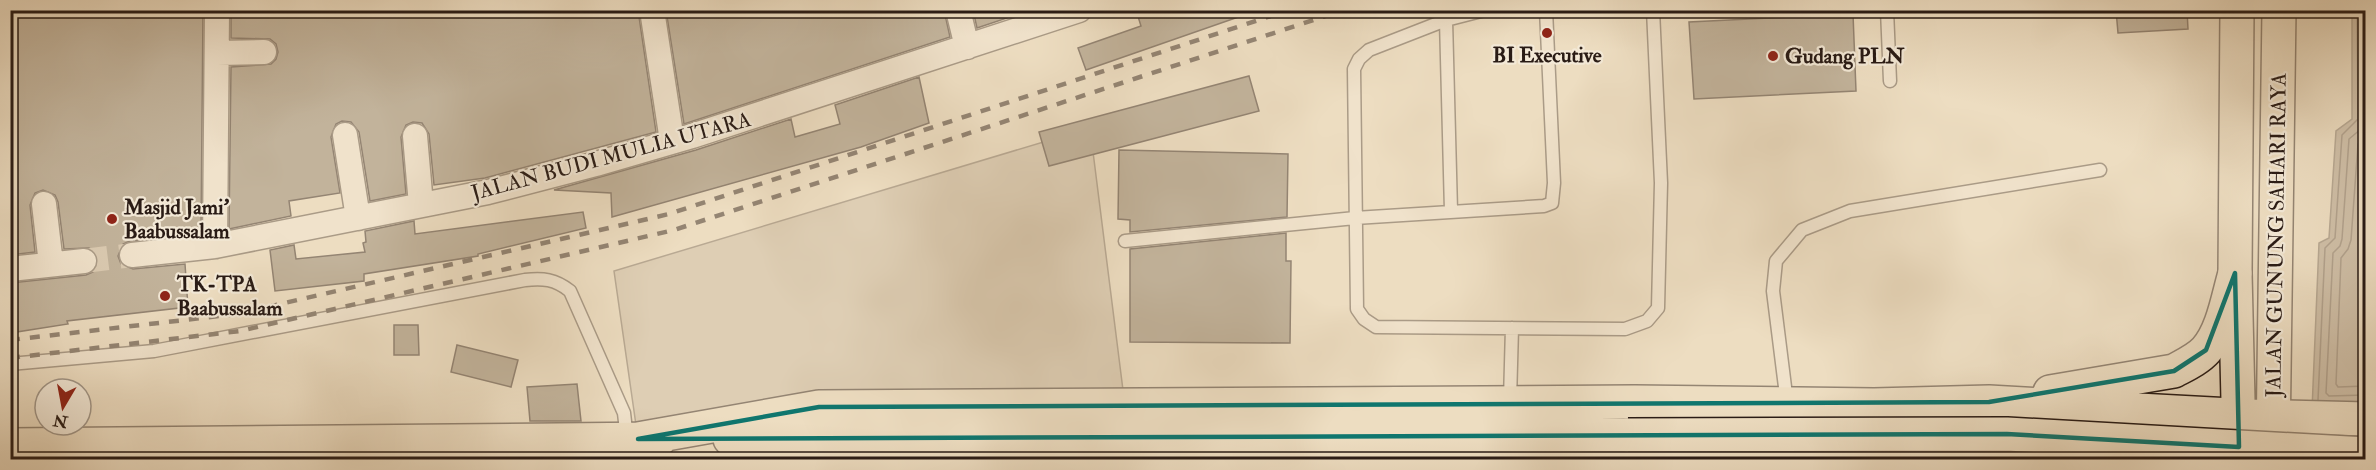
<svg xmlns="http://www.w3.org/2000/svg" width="2376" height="470" viewBox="0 0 2376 470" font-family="'IM FELL Double Pica',serif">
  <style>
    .green { fill: #ccbca4; stroke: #7a6c5c; stroke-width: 1.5 }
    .water { fill: #aa9b87; stroke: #766859; stroke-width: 1.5 }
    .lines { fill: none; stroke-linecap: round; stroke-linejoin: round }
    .shore { stroke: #6a5b4e; stroke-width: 1.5 }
    .building { fill: #8f806e; stroke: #291b15; stroke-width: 1.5 }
    .minor-tunnel { stroke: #c6b69f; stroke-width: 24; stroke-dasharray: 24 12; stroke-linecap: butt }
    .service-casing { stroke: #5a4c40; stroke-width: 15 }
    .minor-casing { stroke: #5a4c40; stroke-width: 27 }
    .primary-casing { stroke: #291b15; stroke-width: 36 }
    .trunk-casing { stroke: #291b15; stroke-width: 36 }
    .service { stroke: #f3e9d7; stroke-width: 12 }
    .minor { stroke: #f3e9d7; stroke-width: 24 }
    .primary { stroke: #edddc1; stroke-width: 33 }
    .trunk { stroke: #edddc1; stroke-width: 33 }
    .rail { stroke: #291b15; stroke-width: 4.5; stroke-dasharray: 10 10; stroke-linecap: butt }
    .trunk-bridge-casing { stroke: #291b15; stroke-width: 36; stroke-linecap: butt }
    .trunk-bridge { stroke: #edddc1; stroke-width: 33 }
    .marked { fill: none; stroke: #0f766e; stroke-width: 4.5; stroke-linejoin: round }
    .poi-dot { fill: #8f2418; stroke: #f3e9d7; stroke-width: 2 }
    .labels { text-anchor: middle; stroke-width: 4.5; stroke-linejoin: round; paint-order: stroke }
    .poi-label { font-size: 21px; font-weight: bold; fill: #291b15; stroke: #f3e9d7; text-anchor: start }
    .street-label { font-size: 21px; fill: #291b15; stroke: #f3e9d7 }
  </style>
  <rect width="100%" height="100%" fill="#edddc1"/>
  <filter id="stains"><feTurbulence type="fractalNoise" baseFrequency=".00333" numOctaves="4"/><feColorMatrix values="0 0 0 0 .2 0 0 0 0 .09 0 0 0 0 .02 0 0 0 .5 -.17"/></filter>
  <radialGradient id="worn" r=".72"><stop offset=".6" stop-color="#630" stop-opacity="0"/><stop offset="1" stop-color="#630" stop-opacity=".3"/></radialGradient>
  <path class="green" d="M1090 128 1125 406 638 439 614 271Z"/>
  <path class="water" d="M2352 11H2365V409L2312 410 2319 243 2329 238 2336 131 2352 119Z"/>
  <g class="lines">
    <path class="shore" d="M2365 10V121L2361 129 2349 139 2342 239 2340 246 2333 253 2326 393 2329 396 2366 395
      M2366 137 2358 144 2351 240 2348 249 2341 258 2336 384 2338 387 2366 386
      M2318 400 2325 248 2335 238 2342 135 2358 119 2357 10"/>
  </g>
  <path class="building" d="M10 10H203L201 233 130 241 123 244 118 256 121 264 133 269 185 264 188 307 67 321 68 324 10 333V283L86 275 93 272 98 260 95 252 89 248 64 249 58 202 55 195 43 190 35 193 30 205 35 252 10 255Z
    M231 10 269 13V10H596L619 13 638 10 656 132 485 178 434 185 429 134 422 123 413 122 406 125 401 137 406 194 370 201 359 132 351 122 342 121 336 124 331 137 340 193 289 201 291 216 229 229 231 67 271 64 276 59 278 52 276 44 270 39 231 38Z
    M666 10H944L950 37 684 124Z
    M973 10H1031L977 28Z
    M1136 10H1246L1247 14 1086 70 1078 48 1141 26Z
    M2116 10H2187L2188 29 2118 33Z
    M1853 14 1856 91 1694 99 1689 22Z
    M1249 76 1259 111 1049 166 1039 132Z
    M919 77 929 123 861 147 612 217 611 193 554 190 696 150 791 119 795 137 840 124 835 105Z
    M1119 150 1288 154 1287 217 1130 232V220L1118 219Z
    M583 212 586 228 478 254V256L364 274V281L275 291 270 250 294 245 296 259 365 252 363 243 366 242 365 231 414 221 415 234Z
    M1286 233V261H1291L1290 343 1130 342V249Z
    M394 325H418L419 355H394Z
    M457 345 518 360 511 387 451 372Z
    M577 384 581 421H530L527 387Z"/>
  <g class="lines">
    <path class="minor-tunnel" d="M84 261 132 255"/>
    <g class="service-casing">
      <path id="service" d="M1485 10 1446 20 1369 50 1359 59 1354 69 1357 309 1364 319 1376 327 1625 329 1647 321 1658 308 1661 183 1653 10
        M1887 10 1890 81
        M1446 20 1451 211
        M1125 241 1355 218 1544 206 1552 203 1554 183 1546 10
        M10 364 154 351 525 280C543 278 555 279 570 291L624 413 627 439
        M1510 400 1512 328
        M1787 403 1773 291 1776 261 1802 230 1850 211 2100 170"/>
    </g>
    <g class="minor-casing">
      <path id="minor" d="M652 10 672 141
        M958 10 967 47
        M217 53 264 52
        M345 135 358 218
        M415 136 421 205
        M44 204 51 264
        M215 246 217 10
        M132 255 215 246 488 192 596 164 692 136 1079 10
        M10 269 84 261"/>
    </g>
    <g class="primary-casing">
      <path id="primary" d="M2237 10 2235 273 2239 444
        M2273 444 2279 10"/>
    </g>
    <g class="trunk-casing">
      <path id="trunk" d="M2050 392 2174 371C2185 365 2198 359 2206 350 2223 331 2228 297 2235 273
        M1876 409 1888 434 1887 460
        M638 439 819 407 1635 402 1874 405 1989 402 2250 416 2366 419
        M730 439 1628 435
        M10 445 660 439"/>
    </g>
    <use href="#service" class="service"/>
    <use href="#minor" class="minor"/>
    <use href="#primary" class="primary"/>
    <use href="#trunk" class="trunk"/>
    <path class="rail" d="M10 340 237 314 669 214 1289 10
      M10 358 240 331 674 230 1344 10"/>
    <g class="trunk-bridge-casing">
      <path id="trunk-bridge" d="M1628 435 2007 434 2366 454"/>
    </g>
    <use href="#trunk-bridge" class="trunk-bridge"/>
  </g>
  <path d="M0 0H2376V470H0ZM2235 273 2239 447 2007 434 638 439 819 407 1989 402 2174 371 2206 350Z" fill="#edddc1" fill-opacity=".55" fill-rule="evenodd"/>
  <path class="marked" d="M2235 273 2239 447 2007 434 638 439 819 407 1989 402 2174 371 2206 350Z"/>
  <g class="poi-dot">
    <circle cx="1547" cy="33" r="6"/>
    <circle cx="1773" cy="56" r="6"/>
    <circle cx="112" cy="219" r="6"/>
    <circle cx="165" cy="296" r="6"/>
  </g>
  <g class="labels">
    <g class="poi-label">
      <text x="1547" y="62" text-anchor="middle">BI Executive</text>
      <text x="1785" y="63">Gudang PLN</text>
      <text x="124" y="214">Masjid Jami'<tspan x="124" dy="24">Baabussalam</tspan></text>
      <text x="177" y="291">TK-TPA<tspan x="177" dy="24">Baabussalam</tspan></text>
    </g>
    <g class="street-label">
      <text transform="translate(611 156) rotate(-15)" y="7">JALAN BUDI MULIA UTARA</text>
      <text transform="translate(2276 235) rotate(-89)" y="7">JALAN GUNUNG SAHARI RAYA</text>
    </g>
  </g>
  <rect width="2376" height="470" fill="none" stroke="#edddc1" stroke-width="36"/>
  <rect x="12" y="12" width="2352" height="446" fill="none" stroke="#291b15" stroke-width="3"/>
  <rect x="18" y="18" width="2340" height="434" fill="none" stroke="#291b15" stroke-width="1.5"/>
  <g transform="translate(63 407) rotate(190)"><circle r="28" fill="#f3e9d7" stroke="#a29789" stroke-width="1.5"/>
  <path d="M0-4.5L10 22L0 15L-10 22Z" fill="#8f2418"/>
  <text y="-9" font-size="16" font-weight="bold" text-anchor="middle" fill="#291b15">N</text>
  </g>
  <rect width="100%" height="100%" filter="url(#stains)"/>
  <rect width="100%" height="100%" fill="url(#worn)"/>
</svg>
